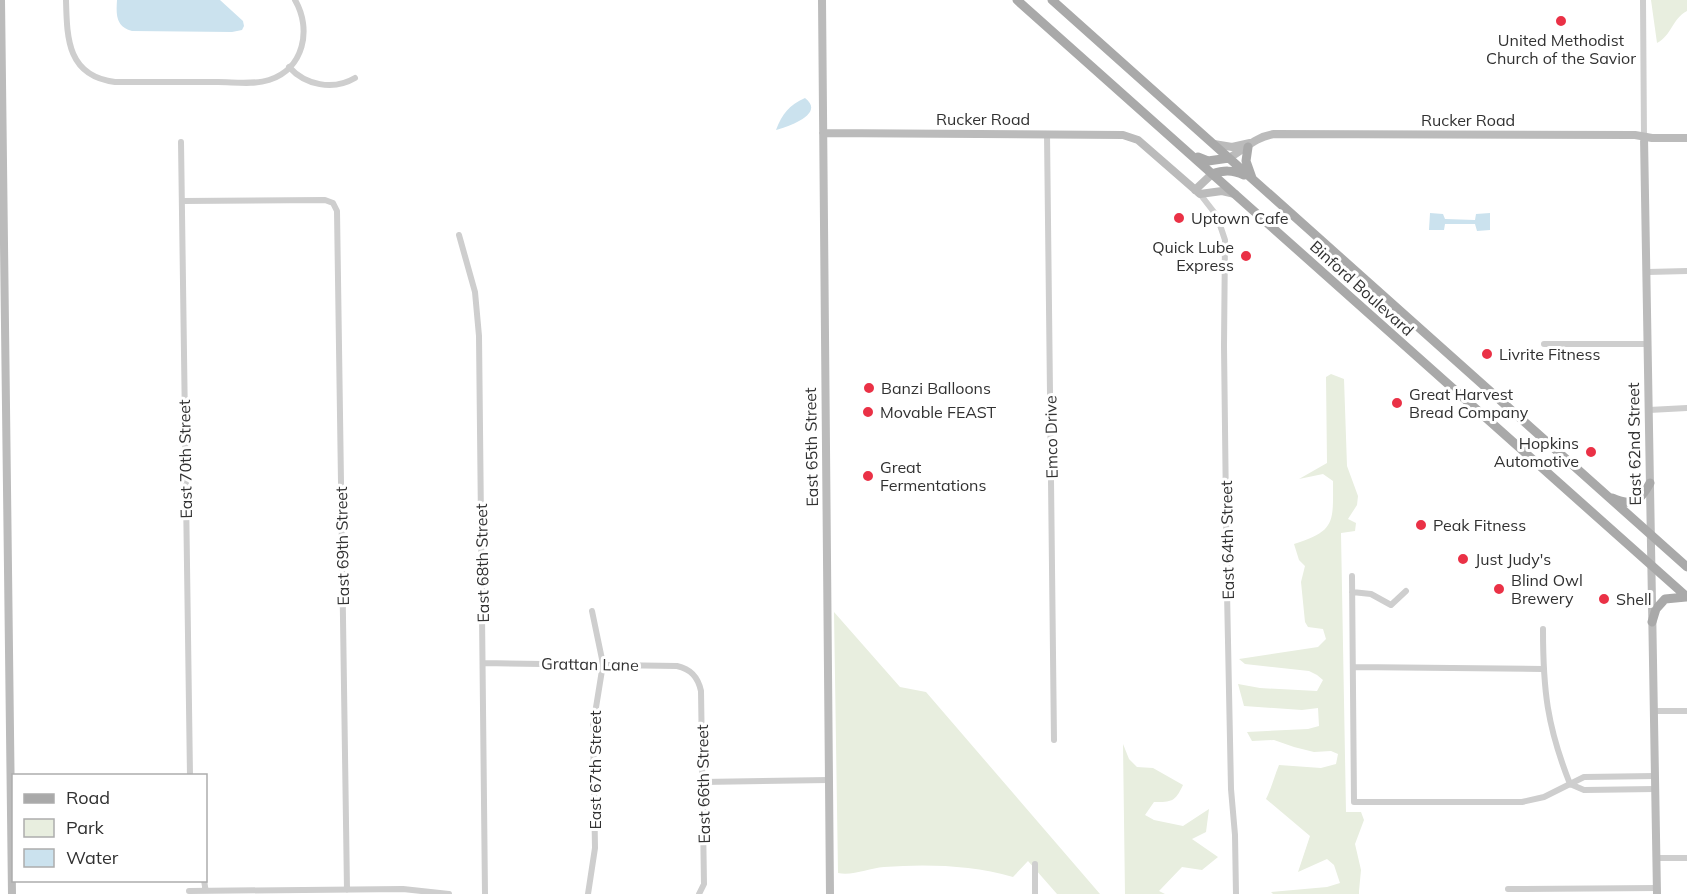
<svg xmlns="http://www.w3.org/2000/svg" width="1687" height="894" viewBox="0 0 1687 894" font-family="Mulish,sans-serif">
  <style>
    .green { fill: #e8eedf }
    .water { fill: #cbe2ee }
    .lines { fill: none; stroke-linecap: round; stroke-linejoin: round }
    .street { stroke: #cecece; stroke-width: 6 }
    .secondary { stroke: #bbb; stroke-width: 8 }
    .primary { stroke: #a9a9a9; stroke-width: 9 }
    .poi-dot { fill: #ea3146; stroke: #fff; stroke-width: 2 }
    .labels { text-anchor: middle; stroke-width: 6; stroke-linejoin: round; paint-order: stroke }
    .poi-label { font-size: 16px; fill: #313131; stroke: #fff; text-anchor: start }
    .street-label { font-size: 16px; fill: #313131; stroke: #fff }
  </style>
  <rect width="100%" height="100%" fill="#fff"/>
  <path class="green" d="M1651 0H1687V11C1672 19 1672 35 1657 43Z
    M1331 374 1344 379 1347 466 1358 496 1357 505 1348 519 1356 523 1355 531 1341 533 1346 812H1361L1364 820 1355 844 1361 870 1359 891V894H1273L1271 892 1327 887 1340 883 1334 865 1327 859 1298 872 1310 836 1266 799C1272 787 1274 777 1279 765L1321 768 1336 764 1338 754 1331 751 1314 752 1294 747 1274 740 1252 741 1247 732 1308 729 1319 726 1318 708 1302 710 1244 706 1238 684 1260 688 1317 691 1323 680 1317 675 1309 671 1245 664 1239 659 1318 647 1326 639 1323 629 1308 627 1305 622 1301 582 1305 566 1299 560 1294 544C1336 531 1333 522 1333 481L1323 474 1299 479 1327 463 1326 377Z
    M834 612 900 687 926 692 1100 894H1057L1028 861 1013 877C971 865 927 864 884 867 869 868 853 876 838 873Z
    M1123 744 1129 759 1137 767 1153 768 1183 785C1175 802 1172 802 1154 802L1145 815 1154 820 1183 826 1209 809 1206 832 1192 839 1218 857 1202 870 1182 867 1159 891 1165 894H1125Z"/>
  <path class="water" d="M117 0H220L243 21 244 26 242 30 232 32 132 31C116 27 116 15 117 0Z
    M805 98C826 114 788 127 776 130 782 114 789 105 805 98Z
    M1490 213V230L1477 231 1475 224H1445L1444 230H1429L1430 213 1443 214 1445 219 1475 220 1476 214Z"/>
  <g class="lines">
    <path class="street" d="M66 0C67 38 67 76 115 82 149 82 183 82 218 82 234 82 253 85 269 80 304 69 312 29 295 0
      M1643 0 1644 137
      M289 67C305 85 333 91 355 78
      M1047 134 1054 740
      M181 142 190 776
      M1200 194 1217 216 1225 240 1224 346 1227 592 1231 789 1235 835 1236 894
      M182 201 325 200 333 203 337 211 347 890
      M459 235 475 292 479 336 485 894
      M1648 272 1687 271
      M1544 344H1648
      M1649 410 1687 408
      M1352 576 1354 802H1522L1544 797 1570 784C1547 726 1543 690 1543 629
      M1352 592 1371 594 1391 605 1406 591
      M483 663 677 666C691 669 698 677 701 691L704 884 699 894
      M1353 667 1543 669
      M1654 711H1687
      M1655 776 1584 777 1570 784 1584 790 1655 789
      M702 782 829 780
      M1656 858H1687
      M1035 864V894
      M204 880 206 893
      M1508 889 1657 888
      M189 891 403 889 449 894
      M588 894 595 848 593 726 603 664 592 611"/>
    <path class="secondary" d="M1 0 12 894
      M822 0 830 894
      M823 133 1123 135 1138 140 1200 194 1222 191 1235 194
      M1644 137 1657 894
      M1214 144 1232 147 1250 143
      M1229 158C1245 149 1255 137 1274 134L1635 135 1652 138H1687
      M1195 190 1212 174"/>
    <path class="primary" d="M1017 0 1687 597
      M1052 0 1687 567
      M1248 147 1246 161 1252 178
      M1198 157 1208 161 1229 158
      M1212 174C1224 170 1232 170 1244 175
      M1612 498C1633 507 1640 502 1650 483
      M1652 622 1656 609 1665 599 1686 597"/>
  </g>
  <g class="poi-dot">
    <circle cx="1561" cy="21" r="6"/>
    <circle cx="1179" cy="218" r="6"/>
    <circle cx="1246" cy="256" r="6"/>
    <circle cx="1487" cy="354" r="6"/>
    <circle cx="869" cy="388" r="6"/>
    <circle cx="1397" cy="403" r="6"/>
    <circle cx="868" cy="412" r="6"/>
    <circle cx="1591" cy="452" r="6"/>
    <circle cx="868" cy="476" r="6"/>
    <circle cx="1421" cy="525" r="6"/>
    <circle cx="1463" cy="559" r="6"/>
    <circle cx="1499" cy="589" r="6"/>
    <circle cx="1604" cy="599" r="6"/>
  </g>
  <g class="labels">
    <g class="poi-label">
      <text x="1561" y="46" text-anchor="middle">United Methodist<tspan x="1561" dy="18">Church of the Savior</tspan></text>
      <text x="1191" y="224">Uptown Cafe</text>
      <text x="1234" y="253" text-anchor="end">Quick Lube<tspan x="1234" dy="18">Express</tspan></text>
      <text x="1499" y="360">Livrite Fitness</text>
      <text x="881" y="394">Banzi Balloons</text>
      <text x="1409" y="400">Great Harvest<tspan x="1409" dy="18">Bread Company</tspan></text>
      <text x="880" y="418">Movable FEAST</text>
      <text x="1579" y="449" text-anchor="end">Hopkins<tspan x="1579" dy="18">Automotive</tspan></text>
      <text x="880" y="473">Great<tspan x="880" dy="18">Fermentations</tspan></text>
      <text x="1433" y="531">Peak Fitness</text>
      <text x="1475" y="565">Just Judy's</text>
      <text x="1511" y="586">Blind Owl<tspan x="1511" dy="18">Brewery</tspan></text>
      <text x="1616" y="605">Shell</text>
    </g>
    <g class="street-label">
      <text x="983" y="125">Rucker Road</text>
      <text x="1468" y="126">Rucker Road</text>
      <text transform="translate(1362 288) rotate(42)" y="6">Binford Boulevard</text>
      <text transform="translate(1051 437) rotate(-91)" y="6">Emco Drive</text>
      <text transform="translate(1634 444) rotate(-91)" y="6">East 62nd Street</text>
      <text transform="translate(811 447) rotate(-91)" y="6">East 65th Street</text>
      <text transform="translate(185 459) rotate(-91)" y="6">East 70th Street</text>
      <text transform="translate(1227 540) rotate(-91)" y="6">East 64th Street</text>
      <text transform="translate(342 546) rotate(-91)" y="6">East 69th Street</text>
      <text transform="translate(482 563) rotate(-91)" y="6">East 68th Street</text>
      <text transform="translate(590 664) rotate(1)" y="6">Grattan Lane</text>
      <text transform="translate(595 770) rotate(-90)" y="6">East 67th Street</text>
      <text transform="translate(703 784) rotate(-91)" y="6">East 66th Street</text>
    </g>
  </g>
  <rect x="12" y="774" width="195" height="108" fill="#ffffff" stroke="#adadad" stroke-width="1.5"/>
  <rect x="24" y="794" width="30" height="9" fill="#a9a9a9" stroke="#adadad" stroke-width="1.5"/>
  <text x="66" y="804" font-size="18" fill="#313131">Road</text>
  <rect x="24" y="819" width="30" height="18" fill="#e8eedf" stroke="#adadad" stroke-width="1.5"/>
  <text x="66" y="834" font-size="18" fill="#313131">Park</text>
  <rect x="24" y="849" width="30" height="18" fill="#cbe2ee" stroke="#adadad" stroke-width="1.5"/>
  <text x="66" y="864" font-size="18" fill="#313131">Water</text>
</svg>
